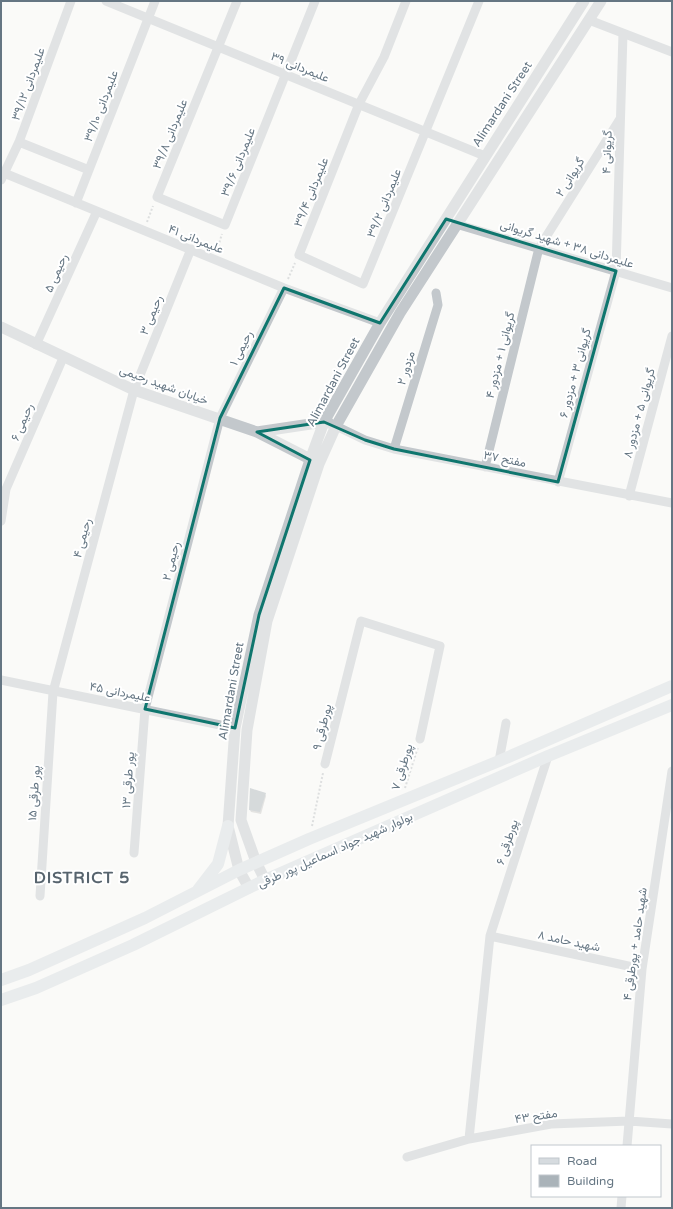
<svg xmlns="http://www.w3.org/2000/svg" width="673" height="1209" viewBox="0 0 673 1209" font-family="'Varela Round',Vazirmatn,sans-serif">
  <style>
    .shadow { fill: #0003 }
    .building { fill: #aab3b9 }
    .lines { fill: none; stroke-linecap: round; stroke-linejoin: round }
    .path { stroke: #bbbfc2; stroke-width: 2; stroke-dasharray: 2 2; stroke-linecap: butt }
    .minor { stroke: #c3c8cc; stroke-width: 9 }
    .tertiary { stroke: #c3c8cc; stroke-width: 11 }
    .secondary { stroke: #d6dbdf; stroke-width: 12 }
    .marked { fill: none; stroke: #0f766e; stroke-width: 3; stroke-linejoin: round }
    .labels { text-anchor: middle; stroke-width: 4; stroke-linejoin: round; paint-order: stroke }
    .street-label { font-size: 12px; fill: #657683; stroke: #fff }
    .district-label { font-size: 16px; font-weight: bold; letter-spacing: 1px; fill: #57646e; stroke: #fff }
  </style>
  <rect width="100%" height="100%" fill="#fafaf8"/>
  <path class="shadow" d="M265 794 266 796 261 814 251 812 250 810Z"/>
  <path class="building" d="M250 788 266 793 260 812 249 810Z"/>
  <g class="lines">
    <path class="path" d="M147 222 153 206
      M217 250 222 234
      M288 279 295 263
      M405 788 418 747
      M312 826 323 773"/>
    <path class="minor" d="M106 1 485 156
      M237 1 157 197 225 225 315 1
      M406 1 384 57 359 104 299 255 363 284 479 1
      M589 20 672 52
      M19 142 89 170
      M4 173 284 288 380 323
      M1 180 19 142 71 1
      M76 203 155 1
      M456 224 672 288
      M36 345 97 211
      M336 426 365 440 394 449 672 503
      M394 449 438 305 436 293
      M485 467 539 248 620 119
      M558 482 616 271 623 33
      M629 496 672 336
      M1 521 6 489 63 358
      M1 680 235 728
      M499 761 506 723
      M325 764 361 621 440 646 420 739
      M134 853 145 709 220 418 284 288
      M40 896 53 692 134 390 191 249
      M490 936 642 969
      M469 1139 490 936 548 756
      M627 1146 642 969 672 771
      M407 1157 469 1139 551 1124 629 1121 672 1124
      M621 1208 622 1196"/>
    <path class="tertiary" d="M1 327 134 390 257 432 316 462
      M257 432 324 422 329 423
      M265 880 256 862 241 820 247 730 267 621 319 464 336 426 400 313 601 1
      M249 888 239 870 228 826 235 728 259 615 310 460 324 422 380 323 584 1"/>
    <path class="secondary" d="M198 890 218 864 228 826
      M1 980 29 970 145 918 239 870 309 839 499 761 672 686
      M1 1000 36 988 133 945 265 880 548 756 672 705"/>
  </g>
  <path d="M0 0H673V1209H0ZM446 219 616 271 558 482 394 449 365 440 324 422 257 432 310 460 259 615 235 728 145 709 220 418 284 288 380 323Z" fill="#fafaf8" fill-opacity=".55" fill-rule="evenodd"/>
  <path class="marked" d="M446 219 616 271 558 482 394 449 365 440 324 422 257 432 310 460 259 615 235 728 145 709 220 418 284 288 380 323Z"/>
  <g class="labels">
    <g class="street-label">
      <text transform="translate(300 67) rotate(22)" y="4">علیمردانی ۳۹</text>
      <text transform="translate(28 84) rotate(-70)" y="4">علیمردانی ۳۹/۱۲</text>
      <text transform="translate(502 104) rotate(-57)" y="4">Alimardani Street</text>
      <text transform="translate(101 106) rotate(-69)" y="4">علیمردانی ۳۹/۱۰</text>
      <text transform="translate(170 134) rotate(-68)" y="4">علیمردانی ۳۹/۸</text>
      <text transform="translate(607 152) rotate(-88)" y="4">گریوانی ۴</text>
      <text transform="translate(238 162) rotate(-68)" y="4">علیمردانی ۳۹/۶</text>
      <text transform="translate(570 177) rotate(-58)" y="4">گریوانی ۲</text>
      <text transform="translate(311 192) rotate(-68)" y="4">علیمردانی ۳۹/۴</text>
      <text transform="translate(384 203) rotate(-68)" y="4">علیمردانی ۳۹/۲</text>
      <text transform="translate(196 239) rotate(22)" y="4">علیمردانی ۴۱</text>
      <text transform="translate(567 244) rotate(17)" y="4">علیمردانی ۳۸ + شهید گریوانی</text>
      <text transform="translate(56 273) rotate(-66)" y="4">رحیمی ۵</text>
      <text transform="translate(151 315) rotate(-68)" y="4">رحیمی ۳</text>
      <text transform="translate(241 348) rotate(-64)" y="4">رحیمی ۱</text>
      <text transform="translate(500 355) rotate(-76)" y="4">گریوانی ۱ + مزدور ۴</text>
      <text transform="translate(406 368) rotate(-73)" y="4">مزدور ۲</text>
      <text transform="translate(575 373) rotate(-75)" y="4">گریوانی ۳ + مزدور ۶</text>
      <text transform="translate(333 382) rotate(-62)" y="4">Alimardani Street</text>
      <text transform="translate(164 385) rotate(20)" y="4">خیابان شهید رحیمی</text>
      <text transform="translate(639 413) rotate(-75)" y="4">گریوانی ۵ + مزدور ۸</text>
      <text transform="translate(22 422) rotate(-67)" y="4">رحیمی ۶</text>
      <text transform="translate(505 459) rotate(11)" y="4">مفتح ۳۷</text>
      <text transform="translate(82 538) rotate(-75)" y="4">رحیمی ۴</text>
      <text transform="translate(171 561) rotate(-76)" y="4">رحیمی ۲</text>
      <text transform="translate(231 691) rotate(-80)" y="4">Alimardani Street</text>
      <text transform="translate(120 692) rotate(11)" y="4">علیمردانی ۴۵</text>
      <text transform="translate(322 727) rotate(-76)" y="4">پورطرقی ۹</text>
      <text transform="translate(402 767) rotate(-73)" y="4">پورطرقی ۷</text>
      <text transform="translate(128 780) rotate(-86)" y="4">پور طرقی ۱۳</text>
      <text transform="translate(34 793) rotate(-86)" y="4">پور طرقی ۱۵</text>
      <text transform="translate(507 842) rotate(-72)" y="4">پورطرقی ۶</text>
      <text transform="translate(335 850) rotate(-24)" y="4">بولوار شهید جواد اسماعیل پور طرقی</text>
      <text transform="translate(569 941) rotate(12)" y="4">شهید حامد ۸</text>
      <text transform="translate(635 944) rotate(-82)" y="4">شهید حامد + پورطرقی ۴</text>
      <text transform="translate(536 1116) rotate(-8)" y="4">مفتح ۴۳</text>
    </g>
    <g class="district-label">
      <text x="82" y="883">DISTRICT 5</text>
    </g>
  </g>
  <rect width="673" height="1209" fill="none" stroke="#657683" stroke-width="4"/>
  <rect x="531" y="1145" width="130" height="52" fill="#ffffff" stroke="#c1c8cd"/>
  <rect x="539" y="1158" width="20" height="6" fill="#d6dbdf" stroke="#c1c8cd"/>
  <text x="567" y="1165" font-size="12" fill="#657683">Road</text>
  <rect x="539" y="1175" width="20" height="12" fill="#aab3b9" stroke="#c1c8cd"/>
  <text x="567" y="1185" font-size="12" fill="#657683">Building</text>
</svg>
